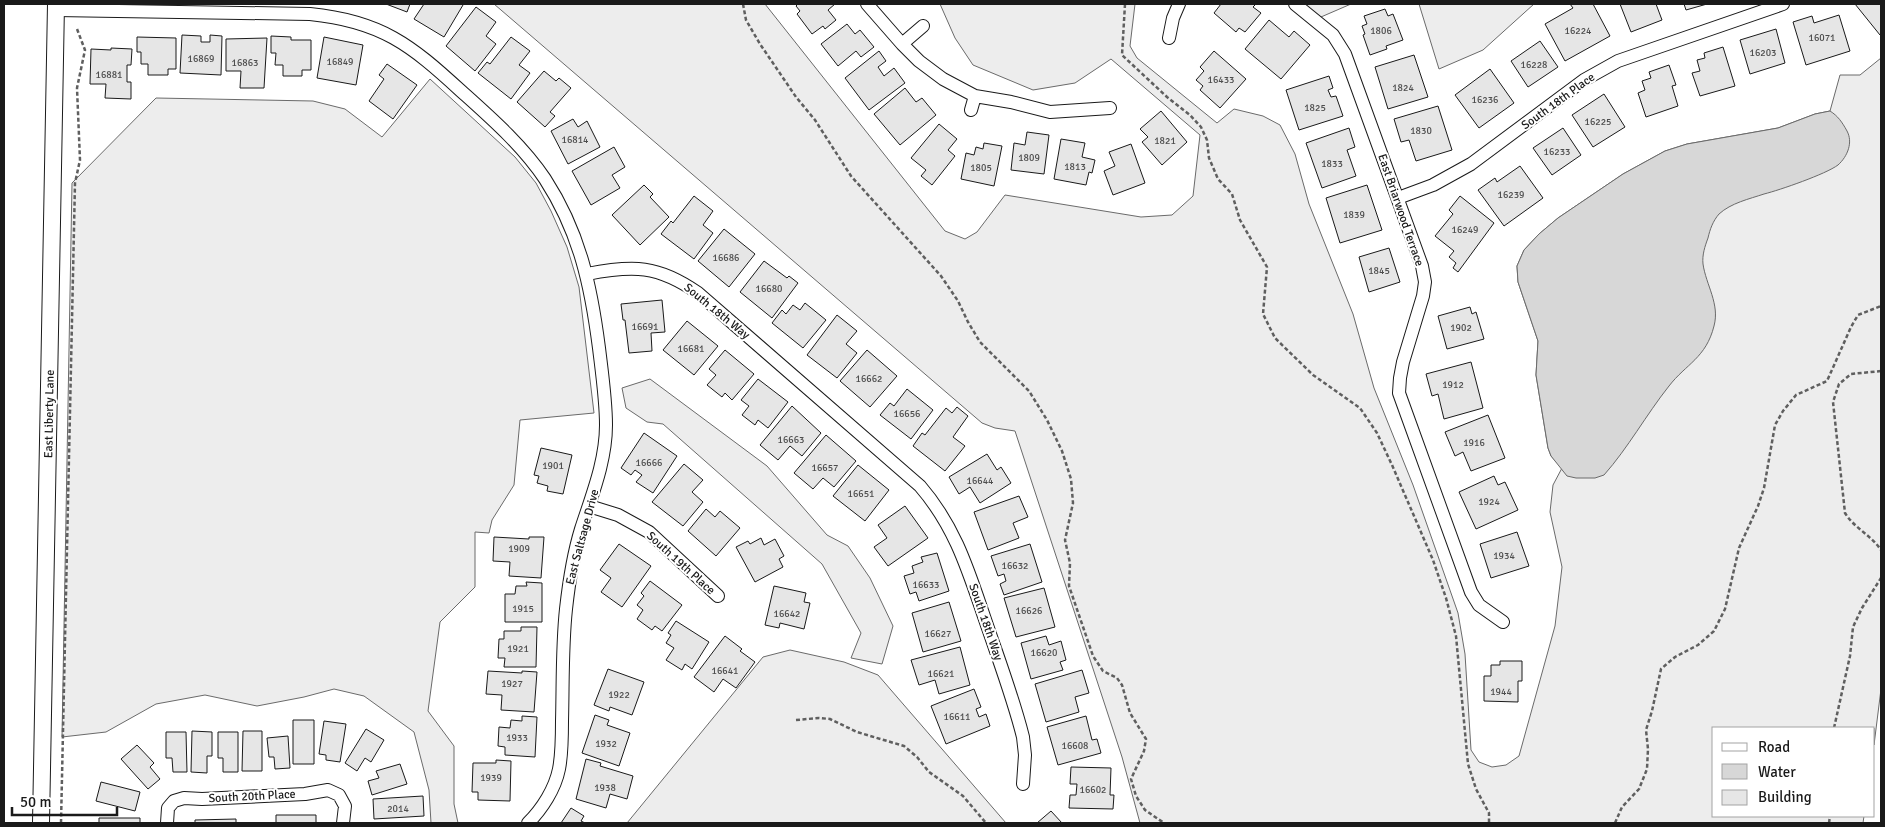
<svg xmlns="http://www.w3.org/2000/svg" width="1885" height="827" viewBox="0 0 1885 827" font-family="Signika,sans-serif">
  <style>
    .built { fill: #ededed; stroke: #6a6a6a }
    .water { fill: #d7d7d7; stroke: #6a6a6a }
    .building { fill: #e6e6e6; stroke: #1a1a1a }
    .lines { fill: none; stroke-linecap: round; stroke-linejoin: round }
    .minor-casing { stroke: #1a1a1a; stroke-width: 14 }
    .tertiary-casing { stroke: #1a1a1a; stroke-width: 18 }
    .path { stroke: #5f5f5f; stroke-width: 2.5; stroke-dasharray: 4 2.5; stroke-linecap: butt }
    .minor { stroke: #fff; stroke-width: 12 }
    .tertiary { stroke: #fff; stroke-width: 16 }
    .labels { text-anchor: middle; stroke-width: 4; stroke-linejoin: round; paint-order: stroke }
    .number-label { font-size: 10px; fill: #4d4d4d }
    .street-label { font-size: 12px; fill: #1a1a1a; stroke: #fff }
  </style>
  <rect width="100%" height="100%" fill="#fff"/>
  <path class="built" d="M494 4H765L945 231 965 239 977 232 1005 195 1141 217 1172 215 1193 196 1200 135 1111 59 1075 83 1033 90 973 65 955 38 940 4H1135L1130 46 1137 58 1217 123 1234 109 1263 116 1280 125 1295 154 1309 204 1353 314 1374 388 1413 485 1458 613 1465 654 1471 750 1479 762 1492 767 1506 765 1519 756 1555 626 1562 567 1550 512 1553 485 1562 468 1551 456 1548 448 1536 375 1538 341 1518 282 1517 266 1524 250 1539 234 1558 218 1623 174 1665 151 1687 144 1778 128 1815 114 1830 111 1840 75H1860L1881 58V689L1874 745V728H1714V816H1864L1863 823H1140L1122 757 1015 431 995 428 982 423Z
    M1295 4H1351L1314 20Z
    M1419 4H1534L1483 50 1439 69Z
    M430 79 515 157 536 183 551 211 567 247 579 287 594 413 520 420 514 485 492 520 489 533 475 532V587L440 622 428 711 454 746V804L458 823H431L429 790 414 732 364 696 334 689 304 697 257 706 205 695 156 704 106 732 62 737 72 183 156 98 313 101 345 109 382 137Z
    M650 379 767 466 827 535 848 546 870 578 893 626 882 664 851 658 861 633 822 564 663 424 647 422 626 408 622 388Z
    M790 650 844 662 878 675 1006 823H627L763 657Z"/>
  <path class="water" d="M1830 111C1838 116 1842 122 1847 131 1853 142 1848 156 1838 165 1826 174 1780 190 1764 194 1749 199 1731 203 1719 214 1713 221 1710 229 1708 238 1705 246 1702 255 1703 264 1706 285 1720 304 1714 326 1706 358 1686 364 1669 386 1646 415 1628 448 1604 475L1595 478H1576L1567 476 1551 456 1548 448 1536 375 1538 341 1518 282 1517 266 1524 250 1539 234 1558 218 1623 174 1665 151 1687 144 1778 128 1815 114Z"/>
  <path class="building" d="M386 4H410L407 12Z
    M424 4H462L463 5 444 37 414 19Z
    M798 4H835L828 10 836 20 825 29 823 26 812 34 797 14 800 11 796 6Z
    M1221 4H1256L1253 7 1261 13 1245 32 1239 28 1236 32 1214 13Z
    M1570 4H1593L1610 36 1565 61 1545 24 1573 8Z
    M1620 4H1656L1662 20 1631 32Z
    M1684 4H1707L1686 10Z
    M1855 4H1881V34L1880 35Z
    M476 7 496 22 486 36 496 44 475 71 446 46Z
    M1385 9 1388 16 1393 14 1403 40 1386 46 1387 49 1370 55 1363 35 1365 34 1362 26 1367 24 1364 16Z
    M1839 15 1850 51 1806 65 1793 22 1812 16 1814 23Z
    M1269 20 1289 37 1294 31 1310 45 1281 79 1245 49Z
    M847 24 855 34 860 30 874 47 861 57 856 51 838 66 821 44Z
    M1776 29 1785 63 1750 74 1740 40Z
    M182 35 201 36V42H210V35L222 36 221 75 180 73Z
    M271 36 291 37V40H311V70H302V76H283V65H275L276 53H271Z
    M137 37 176 38V69H168V75H148V64H141V52H137Z
    M324 37 363 45 356 85 317 78Z
    M511 37 530 51 519 65 530 73 511 99 478 73 487 62 490 64Z
    M267 38 264 88H240L241 71H226V39Z
    M1540 41 1558 67 1528 87 1511 61Z
    M1723 47 1735 86 1700 96 1692 73 1700 71 1697 60 1705 58 1704 53Z
    M111 48 132 49 131 65H127V82H131V99L105 98 106 84H90L91 49 111 50Z
    M879 51 886 61 878 67 884 76 894 68 905 83 869 110 845 78Z
    M1214 51 1246 79 1220 108 1200 90 1203 86 1196 80 1204 71 1200 67Z
    M1414 55 1428 97 1388 109 1375 67Z
    M387 64 417 85 393 119 369 101 384 79 379 75Z
    M1669 65 1676 85 1672 86 1678 106 1646 117 1638 93 1645 90 1642 81 1651 78 1649 72Z
    M1490 69 1514 103 1479 128 1455 95Z
    M544 71 556 81 559 78 571 88 550 112 555 116 545 127 517 102Z
    M1329 76 1333 88 1328 90 1331 97 1336 96 1343 116 1299 130 1286 90Z
    M905 88 916 102 922 98 936 115 900 145 874 114Z
    M1604 94 1625 127 1593 147 1572 115Z
    M1438 106 1452 150 1416 161 1409 140 1401 142 1394 119Z
    M1161 111 1187 142 1162 165 1142 142 1148 137 1140 129Z
    M573 119 578 127 587 121 600 147 568 164 551 131Z
    M939 124 957 139 948 150 955 156 932 185 921 176 926 170 911 158Z
    M1349 128 1355 147 1347 150 1356 176 1322 188 1306 143Z
    M1563 128 1581 155 1552 175 1533 148Z
    M1027 132 1049 135 1044 174 1011 170 1014 143 1025 145Z
    M1061 139 1085 143 1082 157 1095 160 1092 173 1089 172 1086 185 1054 179Z
    M984 143 1002 146 994 186 961 179 966 153 974 155 976 147 983 149Z
    M1131 144 1145 183 1113 195 1104 171 1115 166 1109 152Z
    M614 147 625 167 612 175 620 188 591 205 572 171Z
    M1520 166 1543 198 1504 226 1478 190 1495 178 1497 182Z
    M644 185 653 194 650 197 669 217 640 245 612 215Z
    M1367 185 1382 230 1340 243 1326 198Z
    M694 196 713 211 703 225 713 233 694 259 661 234 671 221 673 223Z
    M1460 196 1494 223 1458 272 1453 268 1456 263 1449 257 1454 251 1435 236 1453 214 1449 210Z
    M724 229 755 254 729 287 698 261Z
    M1389 248 1400 282 1369 292 1359 257Z
    M764 261 787 278 789 276 798 283 772 318 740 292Z
    M662 300 665 332 651 333 652 351 629 353 625 320H623L621 304Z
    M805 303 826 320 803 348 772 323 782 310 786 314 793 305 800 310Z
    M1470 307 1472 314 1476 312 1484 339 1447 349 1438 316Z
    M837 315 857 331 846 344 857 353 837 378 807 355Z
    M687 321 718 346 694 375 663 350Z
    M725 350 754 374 732 400 725 393 722 397 707 385 716 375 709 369Z
    M867 350 897 376 870 407 840 381Z
    M1471 362 1483 408 1444 419 1438 394 1432 396 1426 374Z
    M758 379 788 402 768 428 758 420 755 425 742 415 749 406 741 400Z
    M907 389 933 410 911 439 880 415 890 403 894 406Z
    M792 406 821 433 802 456 790 446 778 460 760 445Z
    M957 407 968 416 953 437 965 446 945 471 913 446 922 433 925 435 946 408 952 413Z
    M1488 415 1505 458 1471 471 1463 452 1455 456 1445 432Z
    M644 433 677 456 653 493 636 482 642 475 635 470 631 475 621 468Z
    M826 435 856 461 834 487 823 478 813 489 794 473Z
    M541 448 572 455 563 494 547 491 548 486 537 483 539 476 534 475Z
    M987 454 997 470 1001 467 1011 483 980 503 970 487 959 494 949 477Z
    M684 464 703 480 692 492 703 502 683 526 652 502Z
    M858 465 889 490 865 521 833 496Z
    M1494 476 1498 485 1505 482 1518 510 1476 529 1459 492Z
    M1019 496 1028 517 1013 523 1019 538 988 550 974 512Z
    M905 506 928 538 888 566 874 547 887 538 878 525Z
    M706 509 715 517 720 511 740 528 716 556 688 531Z
    M1517 532 1529 566 1491 578 1480 544Z
    M494 537 529 539V537H544L541 578 509 576 510 562 493 561Z
    M761 538 764 545 775 539 784 556 779 559 783 567 755 582 736 547 748 541 750 544Z
    M619 544 651 566 622 607 601 592 611 578 600 570Z
    M1030 544 1042 582 1004 595 1000 584 1006 581 1004 574 998 576 991 556Z
    M937 553 949 591 919 601 916 592 910 594 904 576 914 573 912 566 923 562 921 557Z
    M650 581 682 605 662 631 655 626 652 630 637 619 643 610 637 605 644 596 641 593Z
    M526 582 542 583V622H505V594H515L516 586H527Z
    M774 586 806 593 804 602 810 603 804 629 780 623 779 628 765 625Z
    M1044 588 1055 627 1016 637 1004 598Z
    M949 602 961 641 923 652 912 613Z
    M676 621 709 642 692 669 685 664 682 670 666 660 674 648 666 643 671 635 668 633Z
    M521 627H537L536 667H504L505 658H498L499 639H504V631H521Z
    M725 636 742 649 740 651 755 662 736 688 723 679 714 692 694 677Z
    M1046 636 1049 645 1061 641 1066 660 1060 662 1063 670 1031 679 1021 643Z
    M960 647 970 685 939 694 935 680 919 685 911 660Z
    M1500 661H1522V681H1518V702L1484 701V676H1491V665H1500Z
    M608 669 644 682 632 715 610 707 609 711 594 705Z
    M1082 670 1089 693 1075 697 1079 712 1046 722 1035 684Z
    M488 671 522 673V671L537 672 534 712 501 710 502 695 486 694Z
    M974 689 981 707 976 709 979 717 986 714 990 726 946 744 931 706Z
    M595 715 609 720 607 725 630 733 619 766 582 753Z
    M522 716 537 717 535 757 505 755V747L498 746 499 727 510 728 511 720 522 721Z
    M1086 716 1092 740 1097 739 1101 753 1058 765 1047 727Z
    M293 720H314V764H293Z
    M324 721 346 724 340 762 326 760V755L319 754Z
    M366 729 384 740 371 762 365 758 357 771 345 763Z
    M192 731 212 732V756H207V773L191 772Z
    M243 731H262V771H242Z
    M166 732H186L187 772H173L172 758H166Z
    M218 732H238V772H223V758H218Z
    M288 736 290 768 275 769 274 757H269L267 738Z
    M137 745 154 763 150 767 160 779 148 789 121 759Z
    M586 759 601 763 600 766 633 776 627 799 610 794 606 808 576 799Z
    M496 760 511 761 510 801 478 800V792H472L473 763H496Z
    M400 764 407 784 372 795 368 781 379 778 376 771Z
    M1071 767 1111 768 1110 795H1114L1113 809 1069 808 1070 795H1076L1077 784H1070Z
    M101 782 140 792 135 811 96 801Z
    M423 796 424 816 374 819 373 799Z
    M571 808 584 816 581 821 585 823H561Z
    M1051 811 1062 823H1037Z
    M276 815H316V823H276Z
    M99 818H140V823H99Z
    M236 819V823H195V820Z"/>
  <g class="lines">
    <g class="minor-casing">
      <path id="minor" d="M867 4 902 44 919 61 943 79 975 96 1011 102 1050 112 1110 108
        M1295 4 1333 35 1345 54 1422 266 1425 282 1423 296 1403 362 1400 378 1399 393 1471 592 1479 605 1503 622
        M56 10 310 14C381 21 411 45 461 91 491 118 522 145 545 179 580 233 591 286 599 348 602 373 606 400 606 425 606 461 592 495 581 529 573 555 569 582 566 609 562 646 563 684 562 721 562 737 562 754 559 769 555 789 542 809 528 823
        M1169 38 1173 18 1179 4
        M902 44 923 26
        M971 110 975 96
        M1398 198 1433 185 1471 164 1584 80 1618 61 1783 4
        M587 274C633 265 658 265 698 293L920 486C958 530 970 577 989 631 1001 666 1014 701 1023 737L1025 755 1023 784
        M589 506 618 515 649 532 718 596
        M167 823 168 808 174 801 184 798 202 799 305 794 328 790 339 795 345 806 343 823"/>
    </g>
    <g class="tertiary-casing">
      <path id="tertiary" d="M41 823 56 4"/>
    </g>
    <path class="path" d="M743 4 746 20 760 44 796 97 815 120 851 176 941 276 958 301 968 322 980 342 1029 391 1047 420 1062 451 1071 479 1073 503 1065 540 1070 563 1069 586 1093 656 1103 671 1117 678 1122 685 1130 713 1146 739 1144 751 1131 779 1136 796 1145 810 1164 823
      M1125 4 1122 55 1167 97 1190 115 1201 127 1207 140 1209 158 1218 179 1232 194 1240 220 1267 267 1263 314 1275 338 1313 375 1360 408 1377 433 1392 465 1433 560 1446 598 1456 636 1468 764 1476 789 1489 813V823
      M1881 371 1851 374 1839 384 1833 402 1845 513C1854 528 1871 535 1881 550
      M796 720 819 718 830 719 857 732 904 746 917 757 929 772 963 796 986 823
      M1834 728 1850 656 1853 627 1862 608 1881 578
      M61 823 75 183 80 160 77 88 85 50 77 29
      M1615 823 1622 807 1639 789 1647 769 1648 749 1646 730 1652 711 1661 669 1675 657 1698 645 1714 631 1725 609 1739 548 1758 506 1764 488 1775 425 1783 411 1796 395 1827 381 1851 327 1858 315 1881 306
      M1829 823 1830 816"/>
    <use href="#minor" class="minor"/>
    <use href="#tertiary" class="tertiary"/>
  </g>
  <g class="labels">
    <g class="number-label">
      <text x="1381" y="34">1806</text>
      <text x="1578" y="34">16224</text>
      <text x="1822" y="41">16071</text>
      <text x="1763" y="56">16203</text>
      <text x="201" y="62">16869</text>
      <text x="340" y="65">16849</text>
      <text x="245" y="66">16863</text>
      <text x="1534" y="68">16228</text>
      <text x="109" y="78">16881</text>
      <text x="1221" y="83">16433</text>
      <text x="1403" y="91">1824</text>
      <text x="1485" y="103">16236</text>
      <text x="1315" y="111">1825</text>
      <text x="1598" y="125">16225</text>
      <text x="1421" y="134">1830</text>
      <text x="575" y="143">16814</text>
      <text x="1165" y="144">1821</text>
      <text x="1557" y="155">16233</text>
      <text x="1029" y="161">1809</text>
      <text x="1332" y="167">1833</text>
      <text x="1075" y="170">1813</text>
      <text x="981" y="171">1805</text>
      <text x="1511" y="198">16239</text>
      <text x="1354" y="218">1839</text>
      <text x="1465" y="233">16249</text>
      <text x="726" y="261">16686</text>
      <text x="1379" y="274">1845</text>
      <text x="769" y="292">16680</text>
      <text x="645" y="330">16691</text>
      <text x="1461" y="331">1902</text>
      <text x="691" y="352">16681</text>
      <text x="869" y="382">16662</text>
      <text x="1453" y="388">1912</text>
      <text x="907" y="417">16656</text>
      <text x="791" y="443">16663</text>
      <text x="1474" y="446">1916</text>
      <text x="649" y="466">16666</text>
      <text x="553" y="469">1901</text>
      <text x="825" y="471">16657</text>
      <text x="980" y="484">16644</text>
      <text x="861" y="497">16651</text>
      <text x="1489" y="505">1924</text>
      <text x="519" y="552">1909</text>
      <text x="1504" y="559">1934</text>
      <text x="1015" y="569">16632</text>
      <text x="926" y="588">16633</text>
      <text x="523" y="612">1915</text>
      <text x="1029" y="614">16626</text>
      <text x="787" y="617">16642</text>
      <text x="938" y="637">16627</text>
      <text x="518" y="652">1921</text>
      <text x="1044" y="656">16620</text>
      <text x="725" y="674">16641</text>
      <text x="941" y="677">16621</text>
      <text x="512" y="687">1927</text>
      <text x="1501" y="695">1944</text>
      <text x="619" y="698">1922</text>
      <text x="957" y="720">16611</text>
      <text x="517" y="741">1933</text>
      <text x="606" y="747">1932</text>
      <text x="1075" y="749">16608</text>
      <text x="491" y="781">1939</text>
      <text x="605" y="791">1938</text>
      <text x="1093" y="793">16602</text>
      <text x="398" y="812">2014</text>
    </g>
    <g class="street-label">
      <text transform="translate(1558 101) rotate(-36)" y="4">South 18th Place</text>
      <text transform="translate(1401 210) rotate(71)" y="4">East Briarwood Terrace</text>
      <text transform="translate(717 311) rotate(39)" y="4">South 18th Way</text>
      <text transform="translate(49 414) rotate(-89)" y="4">East Liberty Lane</text>
      <text transform="translate(582 537) rotate(-75)" y="4">East Saltsage Drive</text>
      <text transform="translate(681 563) rotate(42)" y="4">South 19th Place</text>
      <text transform="translate(986 622) rotate(71)" y="4">South 18th Way</text>
      <text transform="translate(252 796) rotate(-3)" y="4">South 20th Place</text>
    </g>
  </g>
  <rect width="1885" height="827" fill="none" stroke="#1a1a1a" stroke-width="10"/>
  <rect x="1712" y="727" width="162" height="90" fill="#ffffff" stroke="#a3a3a3"/>
  <rect x="1722" y="743" width="25" height="8" fill="#ffffff" stroke="#a3a3a3"/>
  <text x="1758" y="752" font-size="15" fill="#1a1a1a">Road</text>
  <rect x="1722" y="764" width="25" height="15" fill="#d7d7d7" stroke="#a3a3a3"/>
  <text x="1758" y="777" font-size="15" fill="#1a1a1a">Water</text>
  <rect x="1722" y="790" width="25" height="15" fill="#e6e6e6" stroke="#a3a3a3"/>
  <text x="1758" y="802" font-size="15" fill="#1a1a1a">Building</text>
  <path d="M12 807v8h105v-8" fill="none" stroke="#1a1a1a" stroke-width="2.5"/>
  <text x="20" y="807" font-size="15" fill="#1a1a1a" stroke="#ffffff" stroke-width="4" paint-order="stroke">50 m</text>
</svg>
